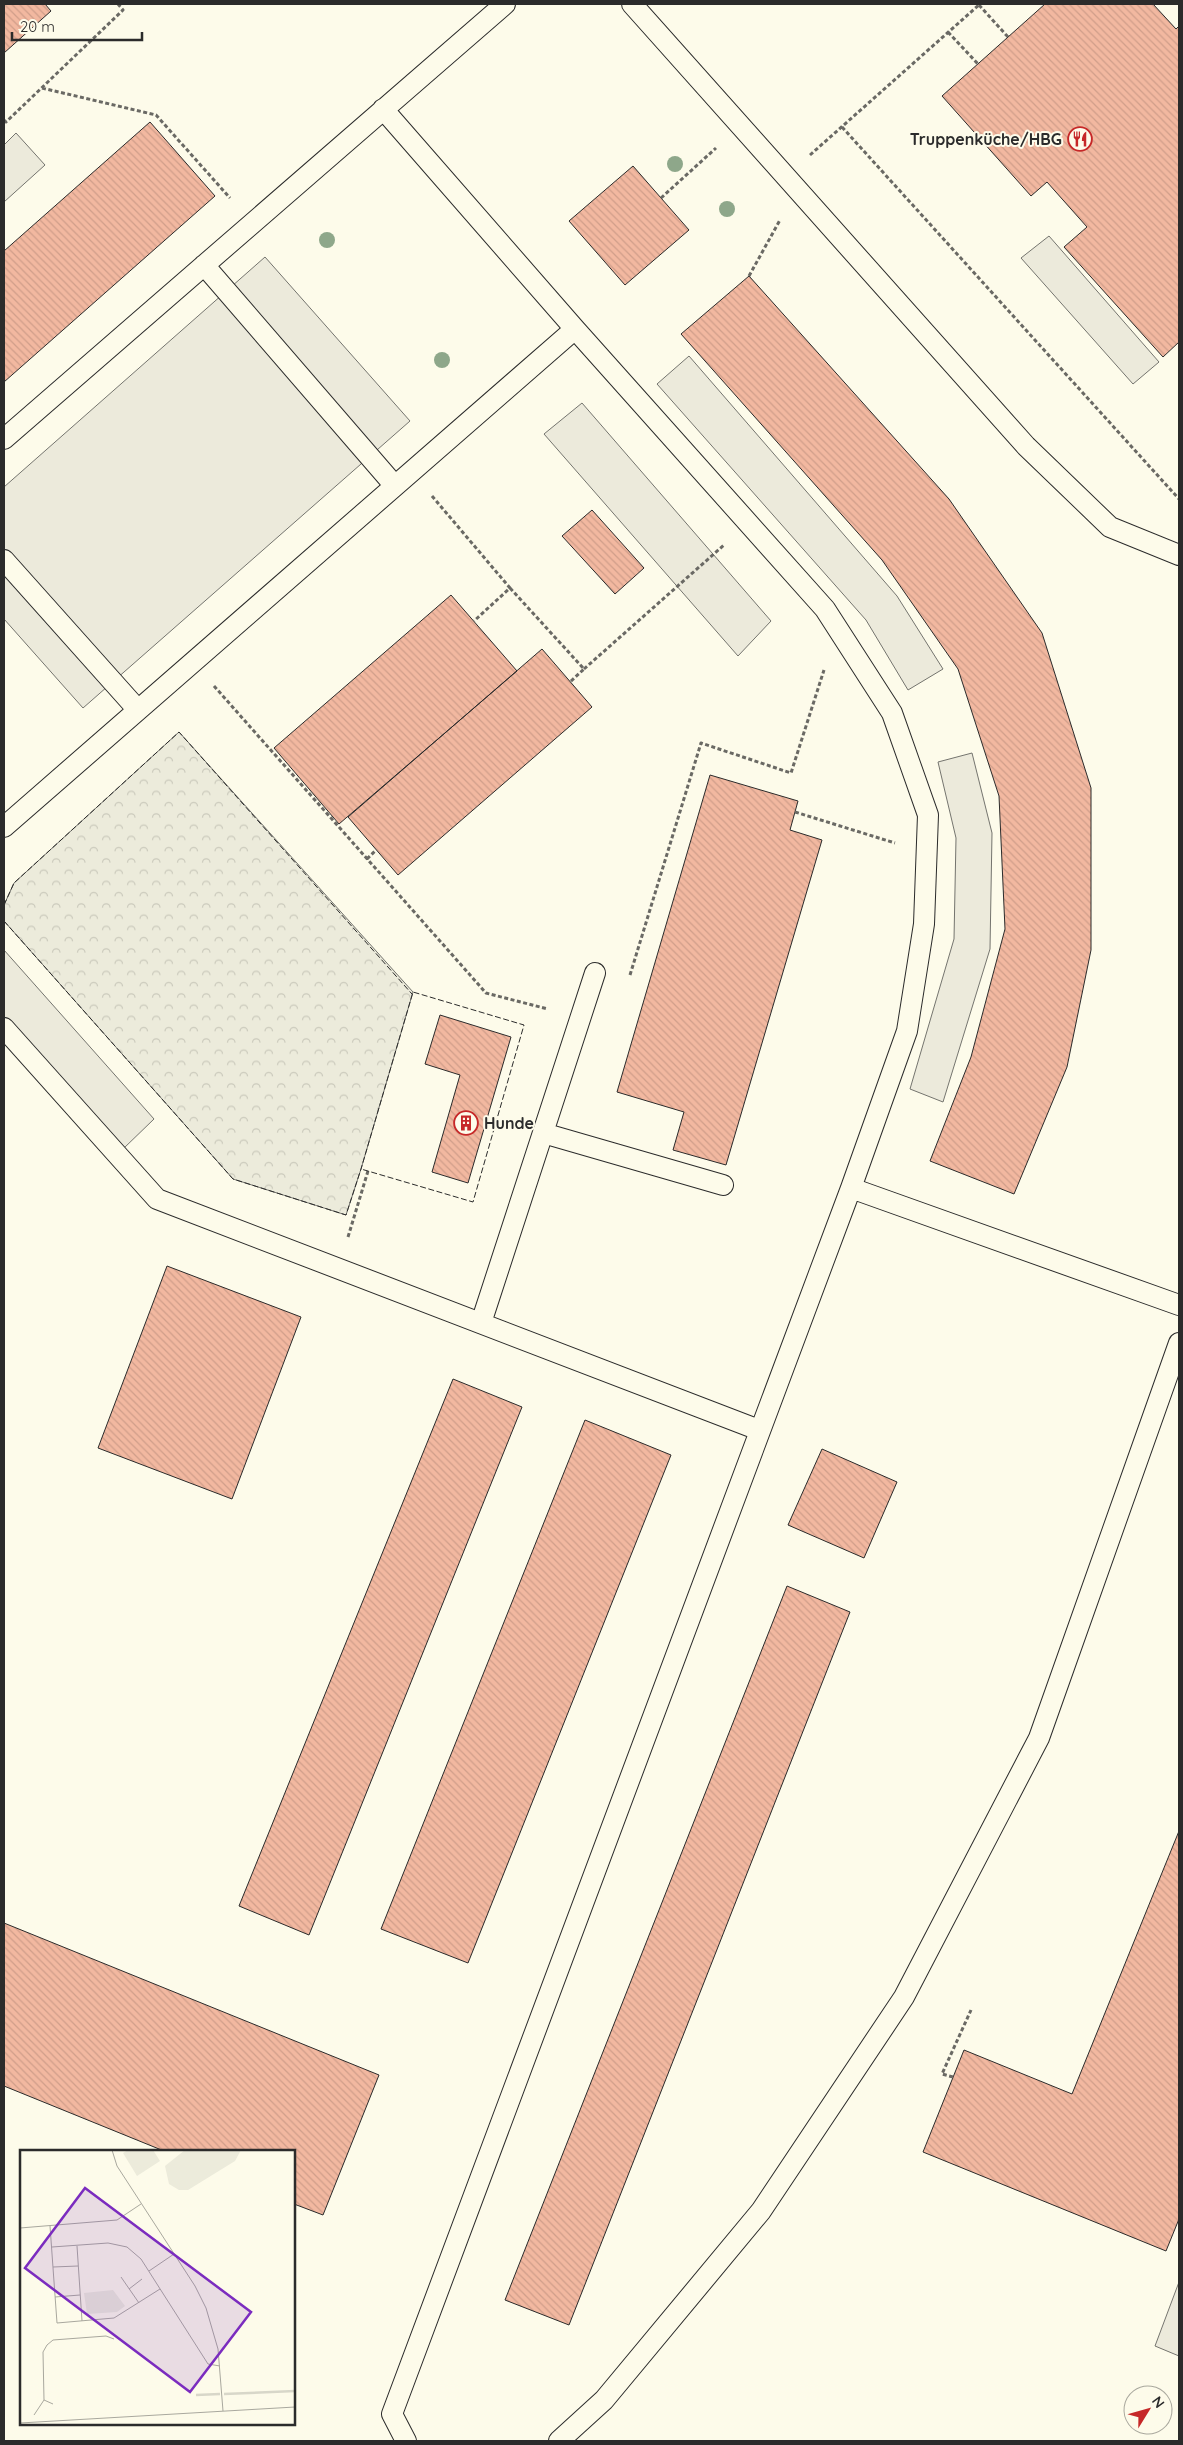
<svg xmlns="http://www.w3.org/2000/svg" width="1183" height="2445" viewBox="0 0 1183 2445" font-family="Quicksand,sans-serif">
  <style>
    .park { fill: url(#park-crowns); stroke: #74746e }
    .parking { fill: #eceadb; stroke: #74746e }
    .building { fill: url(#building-back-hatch); stroke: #2b2b2b }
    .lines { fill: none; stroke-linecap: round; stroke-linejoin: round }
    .service-casing { stroke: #2b2b2b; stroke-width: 22 }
    .path { stroke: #6a6964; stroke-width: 3; stroke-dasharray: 4 2.5; stroke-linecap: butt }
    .service { stroke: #fdfbea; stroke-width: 20 }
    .fence { stroke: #2b2b2b; stroke-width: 1; stroke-dasharray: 6 2.5; stroke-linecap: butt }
    .tree { fill: #8ea78a }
    .labels { text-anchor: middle; stroke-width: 4; stroke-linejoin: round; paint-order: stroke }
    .poi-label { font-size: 16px; font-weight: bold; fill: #2b2b2b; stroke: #fdfbea; text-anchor: end }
    .inset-river { fill: none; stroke: #d8d7c9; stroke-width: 2.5 }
    .inset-road { fill: none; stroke: #a9a89e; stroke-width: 1 }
    .view { fill: #7b2cbf; fill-opacity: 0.15; stroke: #7b2cbf; stroke-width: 2.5 }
    .inset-edge { fill: none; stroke: #2b2b2b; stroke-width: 2.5 }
  </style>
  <defs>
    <pattern id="park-crowns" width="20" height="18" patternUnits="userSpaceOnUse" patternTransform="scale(1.25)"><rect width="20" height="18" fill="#ecebdb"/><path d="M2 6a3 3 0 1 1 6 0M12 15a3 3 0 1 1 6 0" fill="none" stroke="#cbcabc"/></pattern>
    <pattern id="building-back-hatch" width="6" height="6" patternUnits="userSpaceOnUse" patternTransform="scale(1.25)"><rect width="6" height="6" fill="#f2b8a0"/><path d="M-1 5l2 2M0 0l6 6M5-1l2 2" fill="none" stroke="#d09e8a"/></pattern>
  </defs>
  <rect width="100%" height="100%" fill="#fdfbea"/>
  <path class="park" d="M179 732 413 992 361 1169 346 1215 233 1179 4 921V905L14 883Z"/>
  <path class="parking" d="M16 133 45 165 4 202V145Z
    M1049 236 1159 362 1133 384 1021 258Z
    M265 257 410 421 83 708 4 619V487Z
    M689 356 897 596 943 669 908 690 866 620 657 384Z
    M582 403 771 621 738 656 544 434Z
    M972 753 992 833 990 949 943 1102 910 1089 954 939 956 838 938 762Z
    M4 950 154 1119 123 1149 4 1016Z
    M1179 2282V2356L1155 2346Z"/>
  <path class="building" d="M4 4H45L51 11 4 53Z
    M1045 4H1153L1176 29 1179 26V342L1163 357 1064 247 1087 227 1047 182 1031 196 942 96Z
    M150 122 215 196 4 382V251Z
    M633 166 689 230 625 285 569 221Z
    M749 276 949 499 1042 633 1091 788V950L1067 1067 1014 1194 930 1161 971 1057 1005 929 999 796 958 669 882 560 681 334Z
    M592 510 644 568 615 594 562 536Z
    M451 595 517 671 339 824 274 748Z
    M542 649 592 707 398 875 348 817Z
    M710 775 798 801 790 830 822 840 726 1165 673 1150 684 1112 617 1092Z
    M440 1015 511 1037 468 1183 432 1172 460 1075 425 1064Z
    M167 1266 301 1317 232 1499 98 1448Z
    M453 1379 522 1407 309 1935 239 1906Z
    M585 1420 671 1455 468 1963 381 1929Z
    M822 1449 897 1482 864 1558 788 1525Z
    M787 1586 850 1612 569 2325 505 2300Z
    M1179 1831V2219L1166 2251 923 2152 964 2050 1072 2094Z
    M4 1923 379 2075 323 2215 294 2204V2151H164L4 2086Z"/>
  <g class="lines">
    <g class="service-casing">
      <path id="service" d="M632 4 1026 446 1110 527 1179 555
        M383 109 575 329 825 609 892 713 928 815 924 924 907 1031 851 1188 392 2414 406 2441
        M204 265 395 486
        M4 439 505 4
        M4 560 138 710
        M4 827 575 329
        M4 1028 157 1199 759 1430
        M543 1133 723 1185
        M851 1188 1179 1305
        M481 1323 595 973
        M559 2441 604 2400 761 2211 904 1997 1039 1738 1179 1343"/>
    </g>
    <path class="path" d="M979 5 1008 37
      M948 32 978 64
      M42 88 156 115 230 198
      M4 120 6 122 123 10 118 4
      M842 127 1179 499
      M810 155 980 4
      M661 198 716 148
      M749 276 780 220
      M432 496 510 588 474 621
      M510 588 584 669 570 682
      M584 669 724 545
      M214 686 486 993 548 1009
      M795 812 895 843
      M367 859 376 850
      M630 975 701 743 791 773 824 670
      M348 1237 368 1171
      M953 2077 942 2074 971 2010"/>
    <use href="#service" class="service"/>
    <path class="fence" d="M4 905 14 883 179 732 412 994
      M4 921 233 1179 346 1215 361 1169 413 992 524 1025 473 1202 361 1169"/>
  </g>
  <g class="tree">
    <circle cx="675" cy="164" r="8"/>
    <circle cx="727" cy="209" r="8"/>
    <circle cx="327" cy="240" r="8"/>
    <circle cx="442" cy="360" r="8"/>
  </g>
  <defs>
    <g id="restaurant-ring" transform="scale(1.25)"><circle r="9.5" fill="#fdfbea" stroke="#c62828" stroke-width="1.5"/><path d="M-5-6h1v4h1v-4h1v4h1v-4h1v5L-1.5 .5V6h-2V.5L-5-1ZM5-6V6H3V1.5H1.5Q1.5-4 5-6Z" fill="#c62828"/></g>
    <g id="building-ring" transform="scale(1.25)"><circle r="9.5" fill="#fdfbea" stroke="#c62828" stroke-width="1.5"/><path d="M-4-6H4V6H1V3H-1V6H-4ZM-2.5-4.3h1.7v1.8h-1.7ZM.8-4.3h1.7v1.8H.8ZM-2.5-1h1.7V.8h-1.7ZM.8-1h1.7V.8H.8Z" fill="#c62828"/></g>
  </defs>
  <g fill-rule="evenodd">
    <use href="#restaurant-ring" x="1080" y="139"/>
    <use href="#building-ring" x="466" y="1123"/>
  </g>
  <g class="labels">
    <g class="poi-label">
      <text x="1062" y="145">Truppenküche/HBG</text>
      <text x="484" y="1129" text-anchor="start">Hunde</text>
    </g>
  </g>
  <g transform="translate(20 2150)">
    <rect width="275" height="275" fill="#fdfbea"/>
    <path d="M108 0H133L140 11 117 26 103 3ZM165 0H221L215 11 168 40H159L149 34 145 16Z" fill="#ecebdb"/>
    <path d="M93 140 105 156 97 162 67 164 64 143Z" fill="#ecebdb"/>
    <path class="inset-river" d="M204 244 275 241M176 245 200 244"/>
    <path class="inset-road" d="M92 0 97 16 175 136 186 158 198 199 203 261M30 76 37 173 94 168 140 139M0 78 97 70 121 54M57 96 62 171M32 97 88 93 107 97 121 109 188 214 200 216M33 117 58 116M129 121 154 104M101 127 119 153M109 139 122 129M35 147 60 145M33 254 24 250 23 202 27 195 33 190 86 186 94 189M14 265 24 250M0 273 275 257"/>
    <path class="view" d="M65 38 231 162 170 242 5 118Z"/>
    <rect width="275" height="275" class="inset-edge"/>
  </g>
  <rect width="1183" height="2445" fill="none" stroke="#2b2b2b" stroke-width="10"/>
  <g transform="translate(1148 2410) rotate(53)"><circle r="24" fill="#fdfbea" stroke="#a9a89e"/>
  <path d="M0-4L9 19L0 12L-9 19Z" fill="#c62828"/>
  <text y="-8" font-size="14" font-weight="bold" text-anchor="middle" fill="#2b2b2b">N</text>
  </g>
  <path d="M12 32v8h130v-8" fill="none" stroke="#2b2b2b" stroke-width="2.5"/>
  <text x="20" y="32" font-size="15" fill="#2b2b2b" stroke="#fdfbea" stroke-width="4" paint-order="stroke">20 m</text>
</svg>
